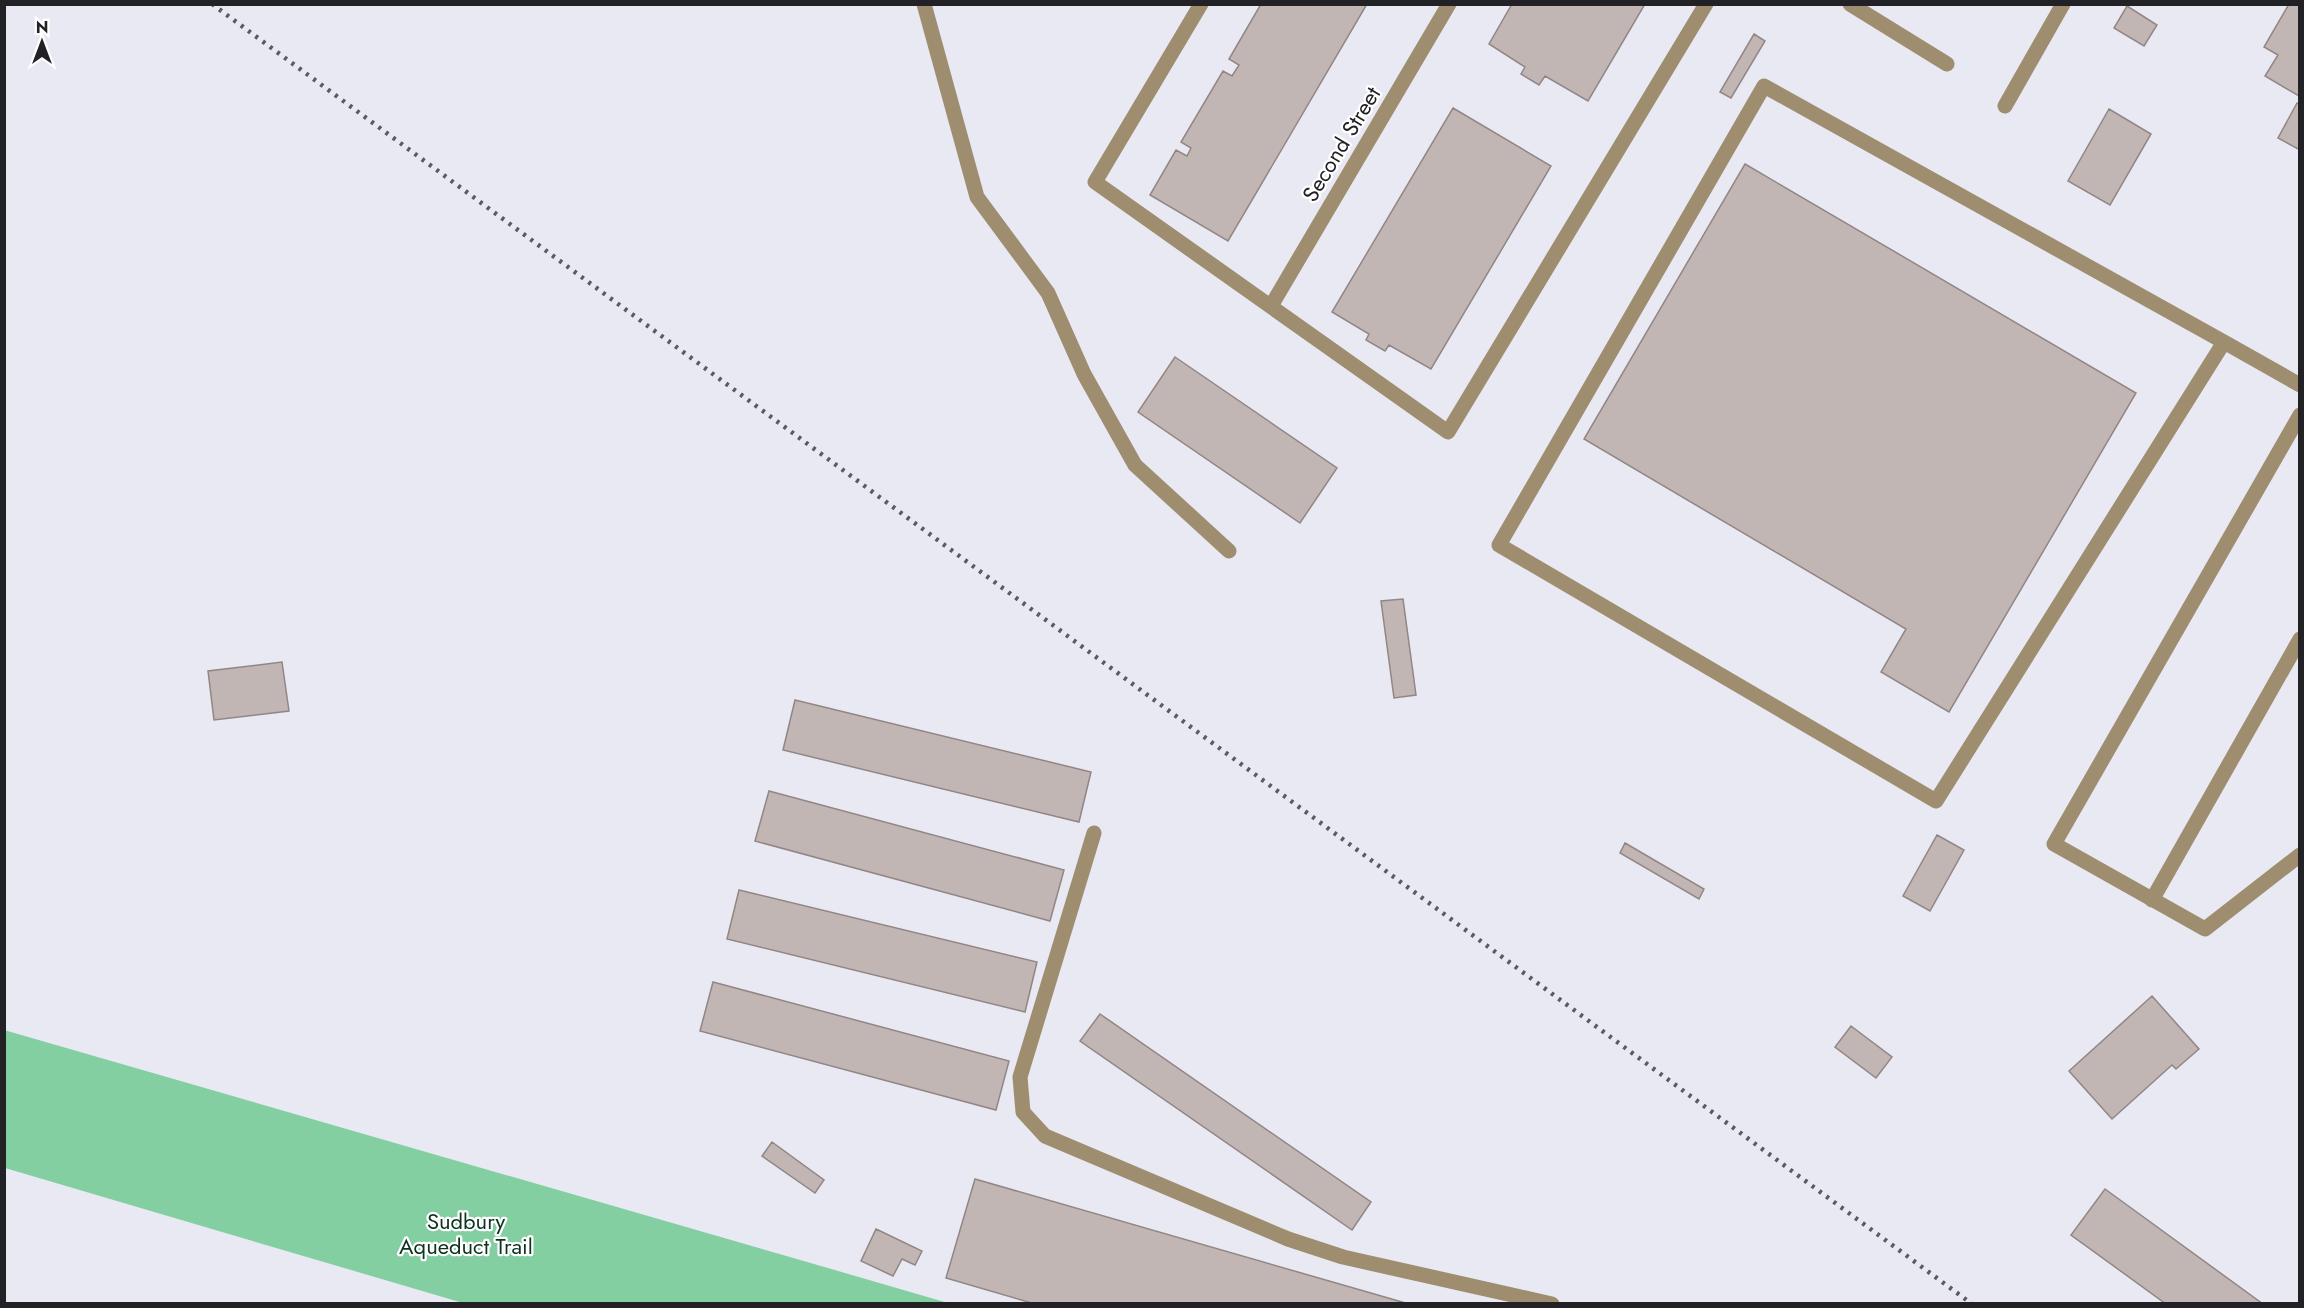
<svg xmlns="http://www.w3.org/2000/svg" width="2304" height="1308" viewBox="0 0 2304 1308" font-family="Jost,sans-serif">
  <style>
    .green { fill: #83cfa2 }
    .building { fill: #c2b6b4; stroke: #928685; stroke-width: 1.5 }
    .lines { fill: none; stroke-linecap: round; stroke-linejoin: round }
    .minor { stroke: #9f8d6f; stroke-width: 15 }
    .rail { stroke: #5a5b60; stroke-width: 4.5; stroke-dasharray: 3 6; stroke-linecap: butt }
    .labels { text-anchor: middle; stroke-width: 4.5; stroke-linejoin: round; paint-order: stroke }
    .street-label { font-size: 22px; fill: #222226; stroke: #fff }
    .park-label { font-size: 22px; fill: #0d321f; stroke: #fff }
  </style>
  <rect width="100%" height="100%" fill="#e8e9f3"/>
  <path class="green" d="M4 1030 821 1266 948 1303H463L5 1168Z"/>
  <path class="building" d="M1261 4H1367L1228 241 1150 195 1176 150 1187 156 1191 148 1181 142 1223 71 1232 76 1239 65 1229 59Z
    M1512 4H1645L1588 101 1545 76 1539 85 1521 74 1525 67 1489 44Z
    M2289 4H2300L2299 96 2265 76 2278 55 2264 47Z
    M2127 6 2157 25 2144 46 2114 28Z
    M1754 34 1765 41 1731 98 1720 92Z
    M2297 103 2300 105V150L2278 138Z
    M1453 108 1551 166 1431 369 1389 345 1385 351 1366 340 1369 334 1332 312Z
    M2109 109 2151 134 2110 205 2068 181Z
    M1745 164 2136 393 1949 712 1881 672 1906 629 1584 439Z
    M1175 357 1337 468 1300 523 1138 412Z
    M1403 599 1416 695 1394 698 1381 601Z
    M282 662 289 711 214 720 208 671Z
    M795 700 1091 772 1079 822 783 750Z
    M769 791 1064 870 1050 921 755 841Z
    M1937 835 1964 850 1930 911 1903 896Z
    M1625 843 1704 889 1699 899 1620 853Z
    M739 890 1037 962 1025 1012 727 939Z
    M713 982 1009 1061 996 1110 700 1031Z
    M2152 996 2199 1049 2176 1069 2172 1065 2112 1119 2069 1071Z
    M1100 1014 1371 1202 1352 1230 1080 1041Z
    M1851 1026 1892 1057 1876 1078 1835 1047Z
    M772 1142 824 1180 815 1193 762 1156Z
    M975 1179 1409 1304H1035L946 1278Z
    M2105 1189 2263 1304H2166L2071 1235Z
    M876 1229 922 1251 915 1265 902 1259 893 1276 861 1261Z"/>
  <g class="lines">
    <path class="minor" d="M924 4 977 197 1048 293 1084 374 1135 465 1229 551
      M1201 4 1095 182 1448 432 1706 4
      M1850 4 1947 64
      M2005 106 2063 4
      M1271 306 1449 4
      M2224 342 1936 801 1499 545 1764 86 2224 342 2300 385
      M2300 415 2054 844 2205 929 2300 855
      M1094 833 1020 1077 1023 1112 1045 1136 1288 1239 1343 1257 1552 1304
      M2152 900 2300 639"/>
    <path class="rail" d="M212 4 1972 1304"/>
  </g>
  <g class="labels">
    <g class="street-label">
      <text transform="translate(1341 144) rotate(-59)" y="8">Second Street</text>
    </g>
    <g class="park-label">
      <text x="466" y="1229">Sudbury<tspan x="466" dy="25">Aqueduct Trail</tspan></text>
    </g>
  </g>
  <rect width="2304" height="1308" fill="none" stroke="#222226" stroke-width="12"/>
  <g transform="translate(42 42)" stroke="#ffffff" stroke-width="4.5" paint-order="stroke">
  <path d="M0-4.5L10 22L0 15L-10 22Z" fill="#222226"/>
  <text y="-9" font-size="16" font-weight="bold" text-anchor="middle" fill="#222226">N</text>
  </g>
</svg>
